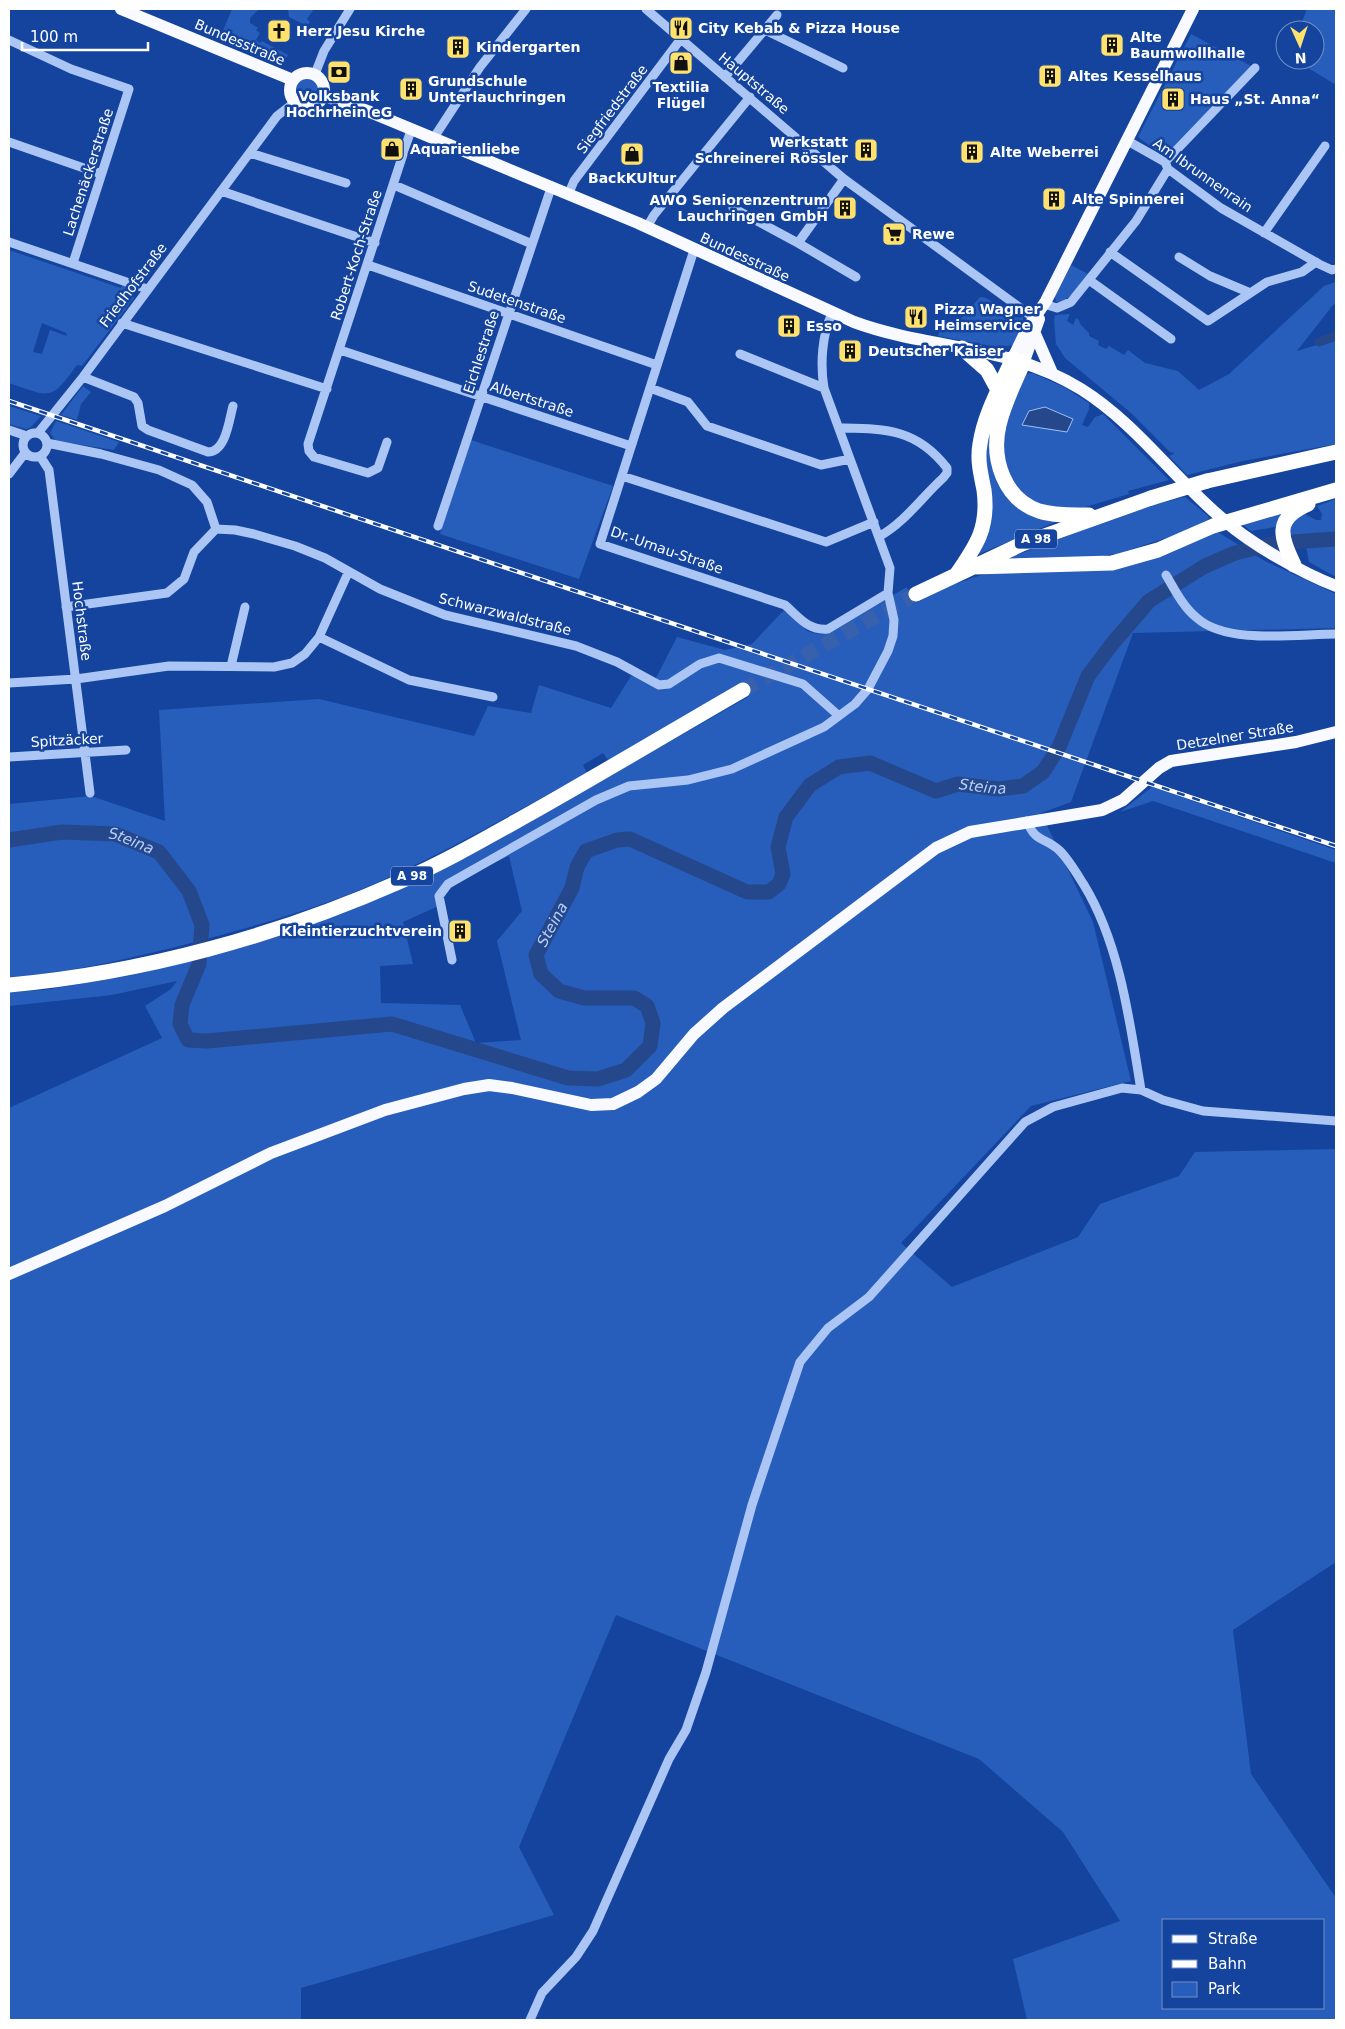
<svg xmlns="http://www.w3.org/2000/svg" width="1345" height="2029" viewBox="0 0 1345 2029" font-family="'DejaVu Sans',sans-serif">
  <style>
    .green { fill: #275ebb; fill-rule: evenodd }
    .water { fill: #25488c; stroke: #9dbff6 }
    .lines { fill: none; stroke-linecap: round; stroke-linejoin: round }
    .canal { stroke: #25488c; stroke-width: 9 }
    .river { stroke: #25488c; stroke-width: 15 }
    .highway-tunnel { stroke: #3760ad; stroke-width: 15; stroke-dasharray: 15 8; stroke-linecap: butt }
    .minor { stroke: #abc6f4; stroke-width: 9 }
    .major { stroke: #f8faff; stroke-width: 12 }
    .highway { stroke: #fff; stroke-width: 15 }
    .rail-casing { stroke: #fff; stroke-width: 4.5 }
    .rail { stroke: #14449e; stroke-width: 2.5; stroke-dasharray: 8; stroke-linecap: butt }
    .highway-bridge { stroke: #fff; stroke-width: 15 }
    .labels { text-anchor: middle; stroke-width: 5; stroke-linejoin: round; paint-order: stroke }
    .shield { fill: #14449e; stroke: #b8c7e2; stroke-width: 1 }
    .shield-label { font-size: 12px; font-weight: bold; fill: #fff }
    .poi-label { font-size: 14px; font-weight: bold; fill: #fff; stroke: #14449e; text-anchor: start }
    .street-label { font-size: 14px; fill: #fff; stroke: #14449e }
    .water-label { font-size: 15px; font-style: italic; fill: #b8d0fa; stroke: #14449e }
  </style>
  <rect width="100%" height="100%" fill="#14449e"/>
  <path class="green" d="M232 9H259L250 18V23L258 28 256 30 260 33 256 40 260 43 262 41 288 55 287 57 275 63 221 42 220 38Z
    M288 9H314L307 19 310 22 307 26 289 17Z
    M1307 9H1336V85L1295 60H1315V30H1299Z
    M1191 34 1253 67 1165 157 1138 137Z
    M295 90a13 13 0 1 1 26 0a13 13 0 1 1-26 0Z
    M9 250 121 288 123 283 132 289 134 298 82 366 77 365C50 402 51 397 9 383ZM42 323 66 333 67 336 50 330 42 354 33 352Z
    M1071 265 1088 274C1081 283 1069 303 1056 302L1055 296Z
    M1336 282V304L1333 305 1297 351 1336 339V444L1243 461 1187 475 1169 456 1175 453 1170 452 1131 413 1065 358 1056 344 1054 321 1055 315 1070 314 1067 321 1073 325 1076 318 1079 320 1080 324 1089 333V336L1099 341 1098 345 1106 349 1109 346 1124 355 1128 350 1145 363 1178 371 1199 390 1229 374 1324 286Z
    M980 297C996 297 1005 322 1023 317V327L1013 345 997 347 938 336 939 332C956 326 968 312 980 297Z
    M1032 373 1064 387 1089 403V409L1082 425 1088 427 1095 417 1103 414 1169 480 1128 491 1129 494 1085 507 1054 509 1033 502 1018 490 1003 465 1005 421 1025 374Z
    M83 386 91 392 81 404 77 420 61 415Z
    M1004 399 999 479 1058 521 974 556 983 446Z
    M9 406 41 416 30 428 26 429 9 424Z
    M56 421 119 442 114 450 56 441 50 433Z
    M471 440 613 486 579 579 440 534Z
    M1185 497 1208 516 1209 519 1185 532 1116 554 1081 558 1040 557 1009 562V558L1138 509Z
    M1336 499V577L1309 562 1306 546 1292 547C1287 532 1291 523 1303 513L1316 520H1321L1322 514 1317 506Z
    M1290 509 1280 526 1251 531 1242 524Z
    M1216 531 1265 561 1336 594V628L1133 633 1071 802 1041 813 1093 922 1131 1081 1031 1106 901 1243 952 1287 1078 1237 1100 1204 1179 1176 1195 1152 1336 1149V1562L1233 1630 1251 1774 1336 1898V2020H1027L1013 1959 1120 1921 1063 1832 979 1759 616 1615 519 1847 554 1915 301 1988V2020H9V1108L162 1038 145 1006 171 989 177 981 112 995 9 1006V992L44 990 133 975 265 940 489 845 748 697 738 684 608 760 603 753 583 765 587 773C524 807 461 844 396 874 333 904 266 923 199 941 136 957 73 973 9 977V804L91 796 165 821 159 710 319 699 474 736 488 706 531 713 539 685 611 708 631 676 655 680 677 637 725 650 752 644 783 611C804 620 799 637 828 633L907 587 912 605 949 586 981 575 997 572 1059 571ZM509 856 522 911 497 941 521 1040 476 1043 460 1005 381 1003 380 966 413 964 403 922 443 904C443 882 491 865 509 856ZM1164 1920H1324V2008H1164Z
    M1152 787 1336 850V863L1153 801 1120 812Z"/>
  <path class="water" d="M1045 407 1073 419 1067 432 1022 425 1029 411Z"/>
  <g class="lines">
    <path class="canal" d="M1319 342 1336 336"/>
    <path class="river" id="s1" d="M9 840 62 832 115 834 159 852 189 891 202 925 199 964 182 1005 180 1024 188 1040 207 1041 392 1024 568 1078 598 1079 626 1070 650 1046 653 1023 647 1006 634 998H584L559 991 541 974 536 955 572 888 577 867 586 851 617 840 630 839 747 892H769L779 884 783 874 778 847 786 817 810 785 839 767 870 763 936 791 958 784 998 789 1023 786 1043 772 1059 747 1088 676 1112 644 1149 601 1205 566 1235 553 1276 543 1336 539"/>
    <path class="highway-tunnel" d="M743 690 916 594"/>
    <path class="minor" d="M646 9 844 179 1038 321
      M765 30 843 68
      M9 40 71 69 129 89 73 263
      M315 74 324 51 350 9
      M725 77 777 15
      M433 139 480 67 526 9
      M1126 140 1165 162 1168 169 1221 208 1319 264 1332 270 1336 269
      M9 142 101 174
      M250 153 346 183
      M1165 162 1255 68
      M394 185 532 244
      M221 191 375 243
      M568 195 574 181 680 40
      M733 208 798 243 844 179
      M647 227 654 215 750 97
      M1264 233 1325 146
      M9 242 147 289
      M798 243 856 277
      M694 250 600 544 785 605C799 617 808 631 828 629L888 593
      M1110 252 1208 321 1267 282 1302 272 1316 262
      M1179 257 1210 276 1248 292
      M368 265 657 365
      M1089 280 1171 339
      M1044 304 1057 308 1071 302 1136 221 1168 169
      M122 323 327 389
      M340 350 631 446
      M740 354 824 388
      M83 377 134 397 138 403 142 426 148 430 208 452C226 452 229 420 233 406
      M650 388 688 402 707 426 821 465 850 459
      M839 428C885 429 916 428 947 468V473L943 478C922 497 905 522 880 536
      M9 430 27 436
      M23 445a12 12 0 1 1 24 0a12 12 0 1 1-24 0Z
      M38 433 83 377 277 116 295 102
      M387 442 378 468 368 473 314 457 309 451 308 444 411 130
      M47 443 101 454 159 470 192 485 207 502 216 529
      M40 456 49 470 90 793
      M9 474 25 453
      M622 476 826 542 874 522
      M438 526 551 188
      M1166 575C1175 590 1183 607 1197 618 1227 645 1298 634 1336 634
      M66 607 167 593 184 579 194 552 216 529 235 530 254 534 295 546 325 558 380 589 445 615 576 646 617 662 659 685 669 684 700 664 719 658 803 684 838 715
      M319 637 409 680 493 697
      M231 666 245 607
      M9 683 76 679 169 666 274 667 292 663 305 654 319 637 348 573
      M9 757 126 750
      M1027 821C1035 843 1046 837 1060 851 1069 860 1077 874 1084 885 1120 944 1130 1023 1141 1090
      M452 960 439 896 448 884 596 800 629 786 688 780 732 769 824 727 855 704 868 689 888 651 893 636 894 620 888 593 890 568 824 388C820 364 822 335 832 313
      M530 2020 542 1993 576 1957 593 1931 669 1759 686 1730 706 1672 752 1505 800 1362 828 1328 869 1297 1025 1122 1053 1107 1122 1088 1141 1090 1163 1100 1203 1111 1336 1121"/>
    <path class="major" d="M121 9 293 80
      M290 90a17 17 0 1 1 34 0a17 17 0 1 1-34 0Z
      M323 95 370 112 638 223 854 322C930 350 1009 344 1081 389 1137 424 1175 480 1225 521 1253 545 1302 573 1336 586
      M1035 334 1052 373
      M1013 358 1027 329 1046 301 1193 9
      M1024 361 1039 319
      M9 1274 165 1206 271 1153 385 1110 464 1089 489 1085 512 1088 591 1105 613 1104 638 1092 656 1079 694 1034 723 1008 936 848 970 832 1102 810 1123 800 1159 768 1171 761 1296 742 1336 732"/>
    <path class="highway" d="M962 348 987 370 999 392
      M1024 361C1015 382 1004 403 999 425 991 459 1004 499 1039 511 1055 516 1073 515 1089 515
      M1207 481 1336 452
      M1294 565C1281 537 1273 519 1308 504
      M973 567 1112 563 1158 550 1213 526 1336 490
      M956 575C977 545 989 527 984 490 981 475 977 460 980 444 984 415 1001 385 1013 358
      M916 594 1022 544 1151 498
      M9 985C142 973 277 936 399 882 445 862 488 837 531 813 602 773 672 731 743 690"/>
    <g class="rail-casing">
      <path id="rail" d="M9 401 1336 846"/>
    </g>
    <use href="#rail" class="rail"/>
    <path class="highway-bridge" d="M1151 498 1207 481"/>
  </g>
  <defs>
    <g id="restaurant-square" transform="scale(1.25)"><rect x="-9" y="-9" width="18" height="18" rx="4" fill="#ffe26e" stroke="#14449e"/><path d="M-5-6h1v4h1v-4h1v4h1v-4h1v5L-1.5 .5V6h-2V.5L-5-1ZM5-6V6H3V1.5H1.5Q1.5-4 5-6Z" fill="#111"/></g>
    <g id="church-square" transform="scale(1.25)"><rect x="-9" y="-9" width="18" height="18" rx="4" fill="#ffe26e" stroke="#14449e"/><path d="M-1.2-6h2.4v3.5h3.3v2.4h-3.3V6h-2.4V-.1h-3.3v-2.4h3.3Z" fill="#111"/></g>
    <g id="building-square" transform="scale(1.25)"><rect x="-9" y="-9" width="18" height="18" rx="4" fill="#ffe26e" stroke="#14449e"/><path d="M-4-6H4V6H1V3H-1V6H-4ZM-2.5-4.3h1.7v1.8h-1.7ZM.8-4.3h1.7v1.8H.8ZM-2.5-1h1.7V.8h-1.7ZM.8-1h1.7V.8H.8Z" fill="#111"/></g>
    <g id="shop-square" transform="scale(1.25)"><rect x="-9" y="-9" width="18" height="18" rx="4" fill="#ffe26e" stroke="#14449e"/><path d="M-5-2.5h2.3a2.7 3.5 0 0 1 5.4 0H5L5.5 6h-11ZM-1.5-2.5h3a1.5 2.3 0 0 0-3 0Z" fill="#111"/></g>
    <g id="bank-square" transform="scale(1.25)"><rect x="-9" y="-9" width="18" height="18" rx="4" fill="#ffe26e" stroke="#14449e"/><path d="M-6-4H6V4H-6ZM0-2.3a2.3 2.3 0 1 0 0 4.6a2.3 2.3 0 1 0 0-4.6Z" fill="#111"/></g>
    <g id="supermarket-square" transform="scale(1.25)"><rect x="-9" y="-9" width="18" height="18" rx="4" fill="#ffe26e" stroke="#14449e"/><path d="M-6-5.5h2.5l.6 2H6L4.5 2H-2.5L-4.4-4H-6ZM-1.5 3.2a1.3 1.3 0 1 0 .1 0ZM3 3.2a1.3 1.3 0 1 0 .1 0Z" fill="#111"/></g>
  </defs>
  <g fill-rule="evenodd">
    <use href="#restaurant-square" x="681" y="28"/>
    <use href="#church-square" x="279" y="31"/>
    <use href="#building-square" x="1112" y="45"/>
    <use href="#building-square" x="458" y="47"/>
    <use href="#shop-square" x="681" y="63"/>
    <use href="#bank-square" x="339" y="72"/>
    <use href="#building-square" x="1050" y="76"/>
    <use href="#building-square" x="411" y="89"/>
    <use href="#building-square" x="1173" y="99"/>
    <use href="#shop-square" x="392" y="149"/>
    <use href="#building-square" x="866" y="150"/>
    <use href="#building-square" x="972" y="152"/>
    <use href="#shop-square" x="632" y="154"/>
    <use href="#building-square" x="1054" y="199"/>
    <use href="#building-square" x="845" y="208"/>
    <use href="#supermarket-square" x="894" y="234"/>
    <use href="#restaurant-square" x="916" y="317"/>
    <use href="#building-square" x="789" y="326"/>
    <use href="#building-square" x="850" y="351"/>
    <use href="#building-square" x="460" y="931"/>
  </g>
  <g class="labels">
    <g class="shield">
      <rect x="1015" y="529.5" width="42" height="19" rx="4"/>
      <rect x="391" y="866.5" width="42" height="19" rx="4"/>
    </g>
    <g class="shield-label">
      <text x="1036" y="543">A 98</text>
      <text x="412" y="880">A 98</text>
    </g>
    <g class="poi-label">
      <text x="698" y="33">City Kebab &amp; Pizza House</text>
      <text x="296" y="36">Herz Jesu Kirche</text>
      <text x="1130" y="42">Alte<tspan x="1130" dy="16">Baumwollhalle</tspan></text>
      <text x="476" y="52">Kindergarten</text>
      <text x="1068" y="81">Altes Kesselhaus</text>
      <text x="428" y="86">Grundschule<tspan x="428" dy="16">Unterlauchringen</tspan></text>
      <text x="681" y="92" text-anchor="middle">Textilia<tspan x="681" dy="16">Flügel</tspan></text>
      <text x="339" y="101" text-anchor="middle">Volksbank<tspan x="339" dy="16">Hochrhein eG</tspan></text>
      <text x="1190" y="104">Haus „St. Anna“</text>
      <text x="848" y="147" text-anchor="end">Werkstatt<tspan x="848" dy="16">Schreinerei Rössler</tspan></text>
      <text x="410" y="154">Aquarienliebe</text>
      <text x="990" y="157">Alte Weberrei</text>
      <text x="632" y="183" text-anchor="middle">BackKUltur</text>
      <text x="1072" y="204">Alte Spinnerei</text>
      <text x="828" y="205" text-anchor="end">AWO Seniorenzentrum<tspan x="828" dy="16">Lauchringen GmbH</tspan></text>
      <text x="912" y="239">Rewe</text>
      <text x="934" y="314">Pizza Wagner<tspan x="934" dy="16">Heimservice</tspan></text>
      <text x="806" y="331">Esso</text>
      <text x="868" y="356">Deutscher Kaiser</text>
      <text x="442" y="936" text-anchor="end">Kleintierzuchtverein</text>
    </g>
    <g class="street-label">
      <text transform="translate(240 42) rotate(23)" y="5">Bundesstraße</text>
      <text transform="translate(754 83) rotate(40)" y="5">Hauptstraße</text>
      <text transform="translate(612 109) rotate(-53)" y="5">Siegfriedstraße</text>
      <text transform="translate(88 172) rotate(-72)" y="5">Lachenäckerstraße</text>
      <text transform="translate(1203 175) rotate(35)" y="5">Am Ibrunnenrain</text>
      <text transform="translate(356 255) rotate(-72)" y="5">Robert-Koch-Straße</text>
      <text transform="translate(745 257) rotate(25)" y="5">Bundesstraße</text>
      <text transform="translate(133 285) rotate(-53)" y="5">Friedhofstraße</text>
      <text transform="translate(517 302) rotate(19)" y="5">Sudetenstraße</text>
      <text transform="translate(481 352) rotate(-72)" y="5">Eichlestraße</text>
      <text transform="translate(532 399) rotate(18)" y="5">Albertstraße</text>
      <text transform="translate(667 550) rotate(19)" y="5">Dr.-Urnau-Straße</text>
      <text transform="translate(505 614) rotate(14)" y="5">Schwarzwaldstraße</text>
      <text transform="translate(82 621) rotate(83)" y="5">Hochstraße</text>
      <text transform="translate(1235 736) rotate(-9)" y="5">Detzelner Straße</text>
      <text transform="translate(67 740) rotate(-3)" y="5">Spitzäcker</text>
    </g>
    <g class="water-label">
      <text dy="5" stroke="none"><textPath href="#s1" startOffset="1639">Steina</textPath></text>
      <text dy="5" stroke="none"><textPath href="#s1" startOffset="124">Steina</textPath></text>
      <text dy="5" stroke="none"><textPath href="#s1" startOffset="1054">Steina</textPath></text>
    </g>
  </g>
  <rect width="1345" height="2029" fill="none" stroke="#ffffff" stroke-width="20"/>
  <rect x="1162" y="1919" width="162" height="90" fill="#14449e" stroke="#728fc5"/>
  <rect x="1172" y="1935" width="25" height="8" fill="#f8faff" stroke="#728fc5"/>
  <text x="1208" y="1944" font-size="15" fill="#ffffff">Straße</text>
  <rect x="1172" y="1960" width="25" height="8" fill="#ffffff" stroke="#728fc5"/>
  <text x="1208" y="1969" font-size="15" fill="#ffffff">Bahn</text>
  <rect x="1172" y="1982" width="25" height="15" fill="#275ebb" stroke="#728fc5"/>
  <text x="1208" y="1994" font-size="15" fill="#ffffff">Park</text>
  <g transform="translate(1300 45) rotate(177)"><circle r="24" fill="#14449e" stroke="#728fc5"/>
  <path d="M0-4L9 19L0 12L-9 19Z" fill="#ffe26e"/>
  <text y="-8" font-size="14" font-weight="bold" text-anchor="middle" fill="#ffffff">N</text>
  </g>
  <path d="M22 42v8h126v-8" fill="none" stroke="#ffffff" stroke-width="2.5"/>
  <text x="30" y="42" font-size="15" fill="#ffffff" stroke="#14449e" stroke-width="4" paint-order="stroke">100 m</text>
</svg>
